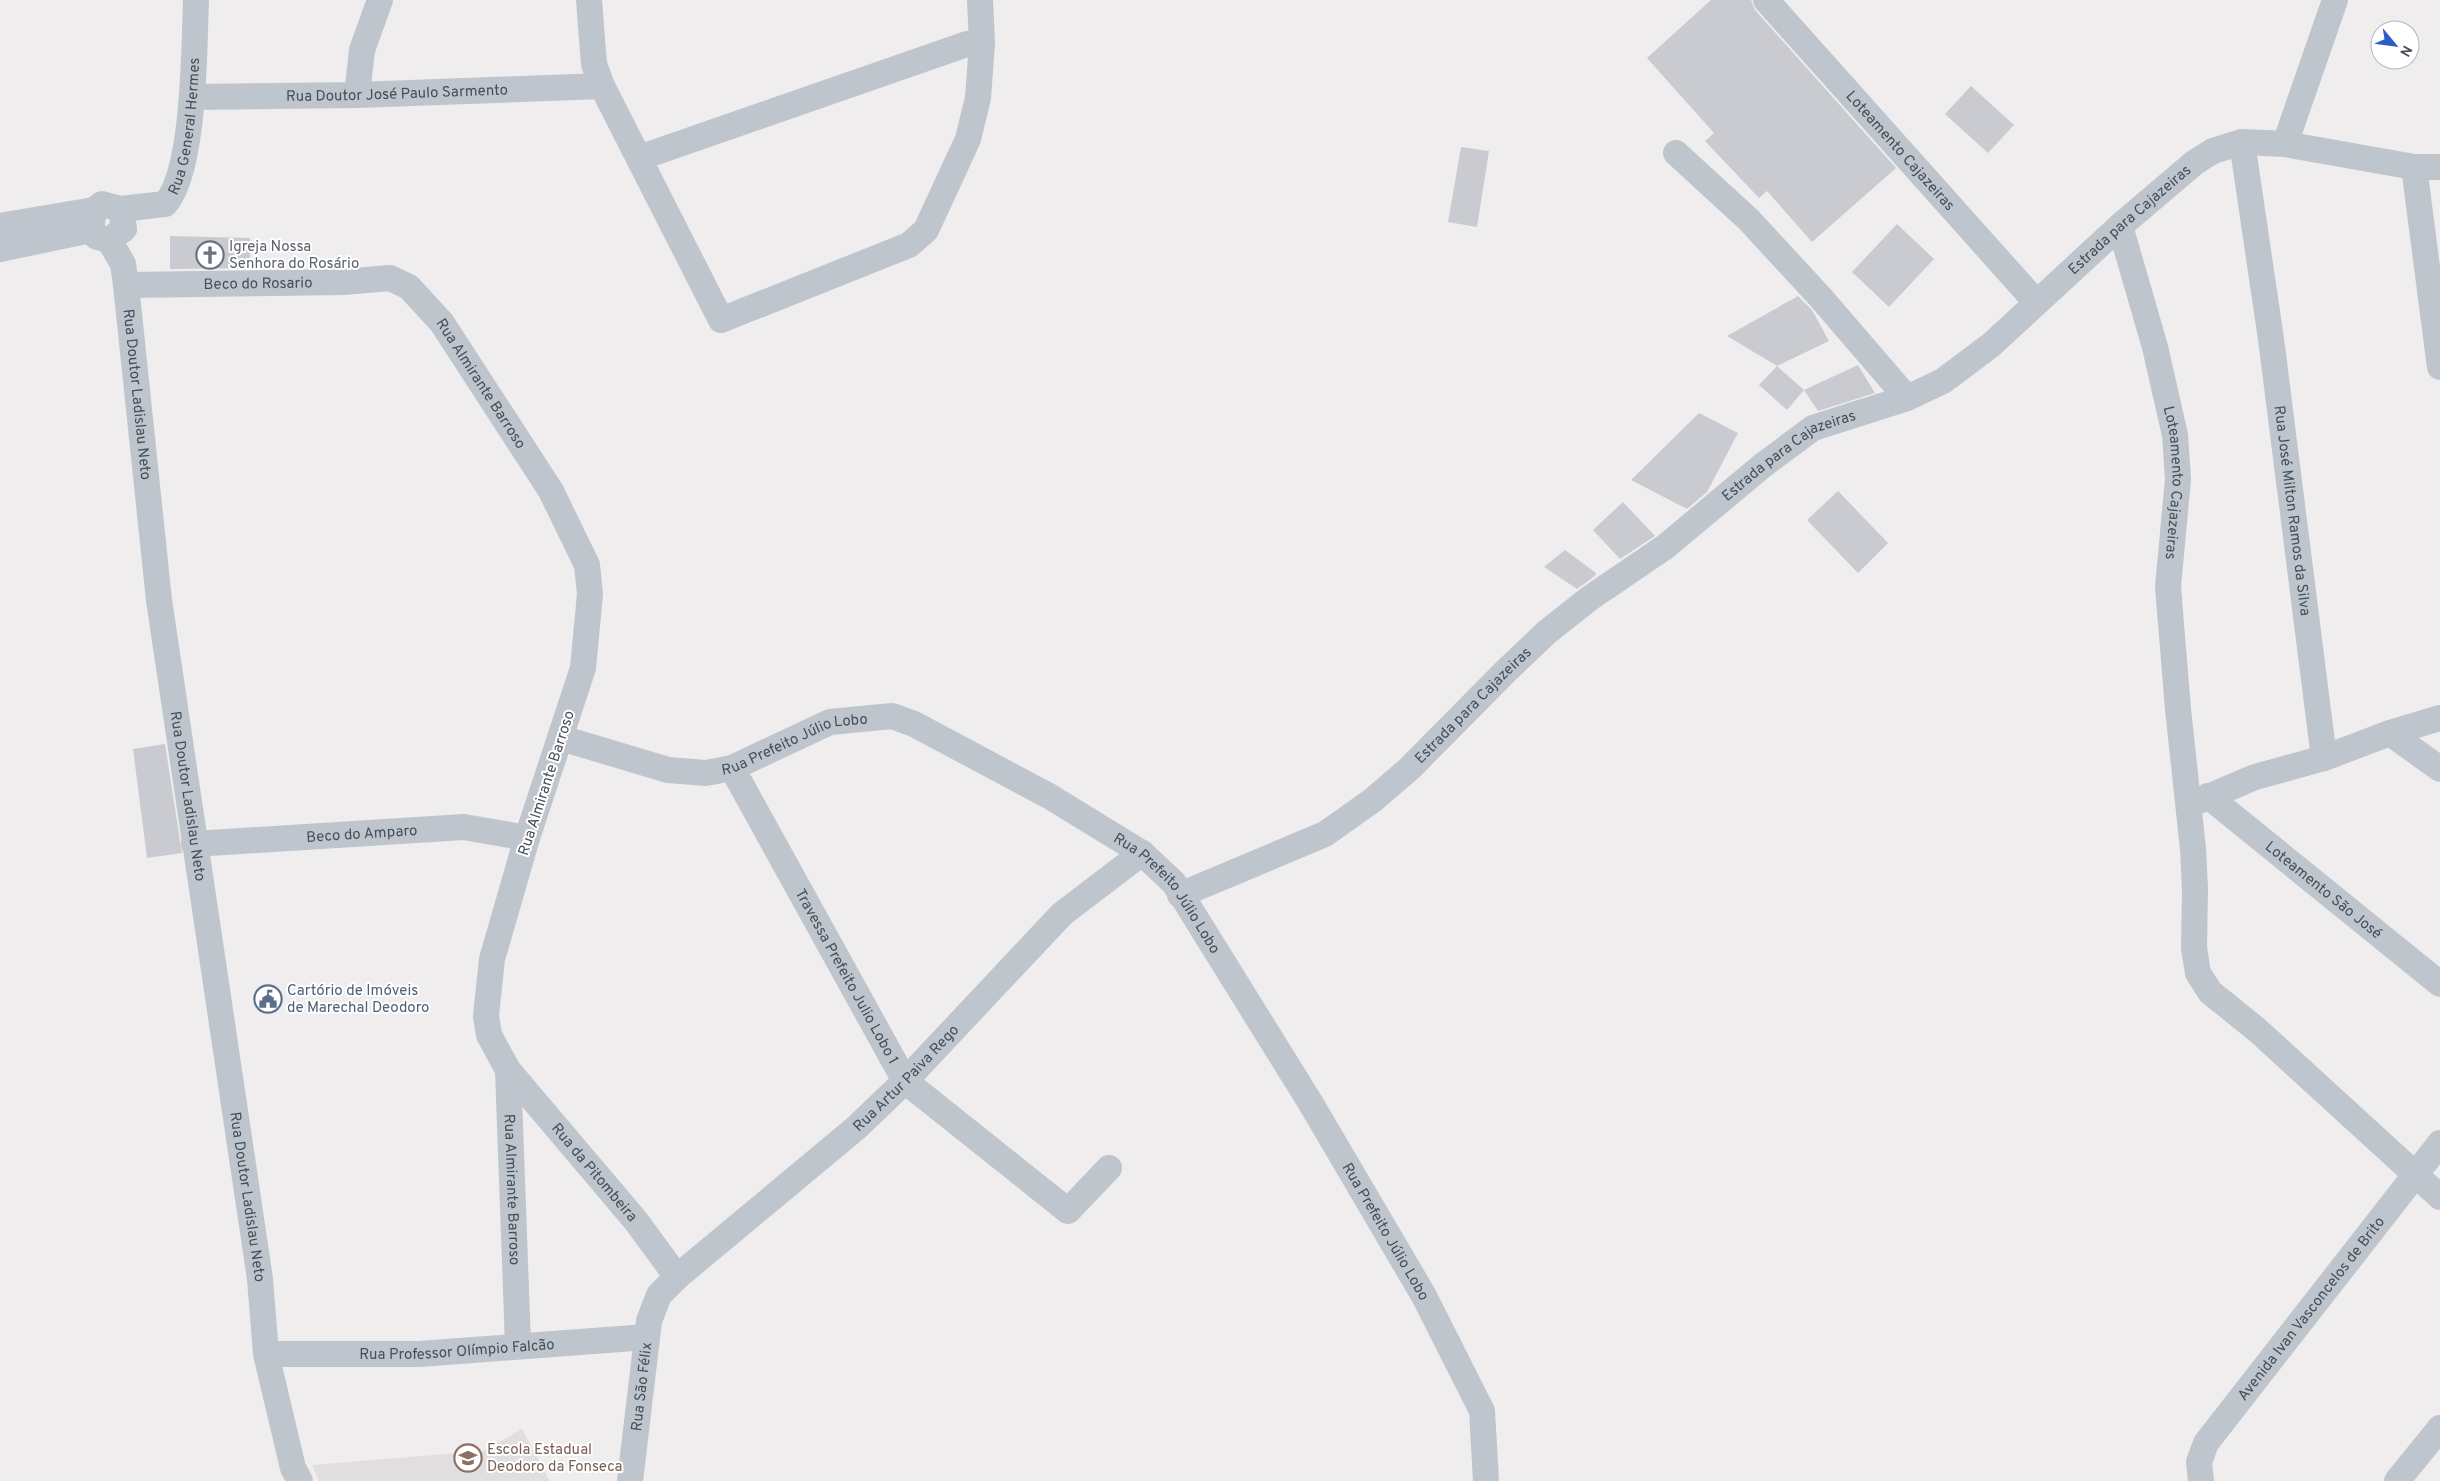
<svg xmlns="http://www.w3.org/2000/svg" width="2440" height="1481" viewBox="0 0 2440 1481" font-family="Overpass,sans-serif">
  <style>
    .education { fill: #e0dede }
    .building { fill: #cacbd1 }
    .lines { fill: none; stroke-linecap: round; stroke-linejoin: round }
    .minor { stroke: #bfc5cd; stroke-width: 26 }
    .labels { text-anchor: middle; stroke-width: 4; stroke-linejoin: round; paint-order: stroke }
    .street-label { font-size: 15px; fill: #474e58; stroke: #fff }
    .worship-label { font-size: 15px; fill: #5b616d; stroke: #fff; text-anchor: start }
    .service-label { font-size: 15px; fill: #4e5e75; stroke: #fff; text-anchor: start }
    .education-label { font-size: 15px; fill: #785e54; stroke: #fff; text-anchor: start }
  </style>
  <rect width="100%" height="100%" fill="#efeded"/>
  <path class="education" d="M522 1429 550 1481H319L312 1465 483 1451Z"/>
  <path class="building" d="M1711 0H1751L1755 10 1896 168 1812 242 1767 191 1759 198 1705 141 1714 133 1647 58Z
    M1971 86 2014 125 1988 153 1945 114Z
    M1461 147 1489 151 1477 227 1448 222Z
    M1897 224 1934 259 1889 307 1852 272Z
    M170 236 250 238V268L170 269Z
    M1798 296 1812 310 1829 341 1777 366 1727 336Z
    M1858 365 1875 393 1818 411 1804 390Z
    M1777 366 1804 390 1787 410 1759 385Z
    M1699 413 1738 433 1707 492 1687 509 1631 480Z
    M1838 491 1888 543 1858 573 1807 520Z
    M1623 502 1655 536 1620 559 1593 530Z
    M1565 550 1596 573 1595 576 1577 589 1544 567Z
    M165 744 182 853 147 858 133 749Z"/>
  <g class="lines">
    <g class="minor">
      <path d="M589 0 594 64 602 86 721 320 909 245 926 230 968 139 978 98 982 43 980 0"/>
      <path id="s1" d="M1766 0 2036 302"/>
      <path d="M357 95 362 50 380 0"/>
      <path id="s2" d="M192 97 357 95 602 86"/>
      <path id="s3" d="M2242 142 2271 339 2324 758 2390 733 2440 718"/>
      <path d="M2285 144 2335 0"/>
      <path d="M1676 153 1749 220 1821 298 1907 398"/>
      <path d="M639 158 967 44 982 43"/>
      <path d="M2414 167 2440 367"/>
      <path d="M102 204 121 209 124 229 109 240 97 237 91 230 94 210Z"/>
      <path id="s4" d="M121 209 165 204C195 172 194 46 196 0"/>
      <path d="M0 226 94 210"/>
      <path id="s5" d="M2120 226 2155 347 2175 435 2178 479 2168 587 2178 709 2193 849 2195 889 2194 948 2198 973 2210 992 2256 1029 2440 1197"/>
      <path id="s6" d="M109 240 123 264 126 285 159 600 260 1279 266 1354 293 1468 300 1481"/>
      <path d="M0 249 91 230"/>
      <path id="s7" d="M126 285 343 282 390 278 409 287 442 323 551 491 587 565 590 594 583 668 527 838 492 959 486 1016 489 1035 508 1070 518 1345"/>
      <path d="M2390 733 2440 769"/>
      <path id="s8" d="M561 738 668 770 706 773 732 768 830 722 892 716 914 724 1049 796 1142 853 1174 883 1310 1102 1424 1296 1482 1411 1486 1481"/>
      <path id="s9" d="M732 768 905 1081 1068 1211 1109 1168"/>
      <path id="s10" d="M2208 796 2440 984"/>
      <path d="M2194 803 2255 777 2324 758"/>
      <path id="s11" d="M194 844 464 827 527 838"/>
      <path id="s12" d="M1180 895 1325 834 1373 800 1409 769 1506 671 1547 632 1590 598 1665 547 1762 466 1813 428 1907 398 1943 381 1991 345 2120 226 2194 163 2213 151 2242 142 2285 144 2414 167H2440"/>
      <path id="s13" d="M508 1070 636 1221 677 1277"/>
      <path id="s14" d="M266 1354H419L647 1337"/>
      <path id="s15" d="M630 1481 649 1321 659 1295 677 1277 856 1128 905 1081 1062 914 1142 853"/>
      <path id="s16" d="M2201 1481 2199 1462 2206 1443 2440 1143"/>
      <path d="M2397 1481 2440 1428"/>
    </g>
  </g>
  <defs>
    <g id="church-ring" transform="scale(1.4375)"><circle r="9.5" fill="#fff" stroke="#6b7280" stroke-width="1.5"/><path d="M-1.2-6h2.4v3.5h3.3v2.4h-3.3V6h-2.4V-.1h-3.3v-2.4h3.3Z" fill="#6b7280"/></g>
    <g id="civic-ring" transform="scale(1.4375)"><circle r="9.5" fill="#fff" stroke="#5c6f8a" stroke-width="1.5"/><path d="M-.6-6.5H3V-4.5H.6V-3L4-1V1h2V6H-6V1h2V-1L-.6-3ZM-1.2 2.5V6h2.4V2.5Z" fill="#5c6f8a"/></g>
    <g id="school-ring" transform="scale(1.4375)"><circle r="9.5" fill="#fff" stroke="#8d6e63" stroke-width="1.5"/><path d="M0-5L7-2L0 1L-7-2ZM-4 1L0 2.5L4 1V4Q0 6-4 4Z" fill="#8d6e63"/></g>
  </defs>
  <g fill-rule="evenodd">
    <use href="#church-ring" x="210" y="255"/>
    <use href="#civic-ring" x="268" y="999"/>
    <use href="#school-ring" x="468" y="1458"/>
  </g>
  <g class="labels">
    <g class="street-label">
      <text dy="5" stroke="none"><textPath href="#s2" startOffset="205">Rua Doutor José Paulo Sarmento</textPath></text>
      <text dy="5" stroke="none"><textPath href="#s4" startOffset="126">Rua General Hermes</textPath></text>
      <text dy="5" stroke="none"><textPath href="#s1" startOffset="202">Loteamento Cajazeiras</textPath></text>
      <text dy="5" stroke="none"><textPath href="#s12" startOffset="1179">Estrada para Cajazeiras</textPath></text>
      <text dy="5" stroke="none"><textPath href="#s7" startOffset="132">Beco do Rosario</textPath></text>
      <text dy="5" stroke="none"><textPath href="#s7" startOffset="406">Rua Almirante Barroso</textPath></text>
      <text dy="5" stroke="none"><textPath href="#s6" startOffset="159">Rua Doutor Ladislau Neto</textPath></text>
      <text dy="5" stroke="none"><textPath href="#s12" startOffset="759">Estrada para Cajazeiras</textPath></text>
      <text dy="5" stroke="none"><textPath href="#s5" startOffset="264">Loteamento Cajazeiras</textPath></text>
      <text dy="5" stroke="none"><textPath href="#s3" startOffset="372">Rua José Milton Ramos da Silva</textPath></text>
      <text dy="5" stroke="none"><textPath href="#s12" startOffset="354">Estrada para Cajazeiras</textPath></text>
      <text dy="5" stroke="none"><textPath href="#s8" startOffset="244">Rua Prefeito Júlio Lobo</textPath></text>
      <text transform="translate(546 783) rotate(-72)" y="5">Rua Almirante Barroso</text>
      <text dy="5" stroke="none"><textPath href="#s6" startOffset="564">Rua Doutor Ladislau Neto</textPath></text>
      <text dy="5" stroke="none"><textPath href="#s11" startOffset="168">Beco do Amparo</textPath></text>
      <text dy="5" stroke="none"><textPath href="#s10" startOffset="149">Loteamento São José</textPath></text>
      <text dy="5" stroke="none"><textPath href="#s8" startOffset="679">Rua Prefeito Júlio Lobo</textPath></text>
      <text dy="5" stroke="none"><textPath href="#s9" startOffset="238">Travessa Prefeito Julio Lobo 1</textPath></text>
      <text dy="5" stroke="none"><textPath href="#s15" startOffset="518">Rua Artur Paiva Rego</textPath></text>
      <text dy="5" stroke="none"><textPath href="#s13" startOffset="134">Rua da Pitombeira</textPath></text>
      <text dy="5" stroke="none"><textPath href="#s7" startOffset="1261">Rua Almirante Barroso</textPath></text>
      <text dy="5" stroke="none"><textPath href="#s6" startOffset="969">Rua Doutor Ladislau Neto</textPath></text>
      <text dy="5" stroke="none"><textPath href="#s8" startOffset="1084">Rua Prefeito Júlio Lobo</textPath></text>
      <text dy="5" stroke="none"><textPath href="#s16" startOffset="210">Avenida Ivan Vasconcelos de Brito</textPath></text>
      <text dy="5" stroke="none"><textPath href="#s14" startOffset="191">Rua Professor Olímpio Falcão</textPath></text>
      <text dy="5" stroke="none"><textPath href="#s15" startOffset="95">Rua São Félix</textPath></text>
    </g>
    <g class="worship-label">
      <text x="229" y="251">Igreja Nossa<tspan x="229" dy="17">Senhora do Rosário</tspan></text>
    </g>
    <g class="service-label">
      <text x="287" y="995">Cartório de Imóveis<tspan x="287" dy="17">de Marechal Deodoro</tspan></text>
    </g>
    <g class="education-label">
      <text x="487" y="1454">Escola Estadual<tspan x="487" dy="17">Deodoro da Fonseca</tspan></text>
    </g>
  </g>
  <g transform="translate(2395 45) rotate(119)"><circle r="24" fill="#ffffff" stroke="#b5b8bc"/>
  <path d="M0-4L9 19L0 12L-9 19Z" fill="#2c5ec9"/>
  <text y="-8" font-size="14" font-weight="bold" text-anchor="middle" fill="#474e58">N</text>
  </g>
</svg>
